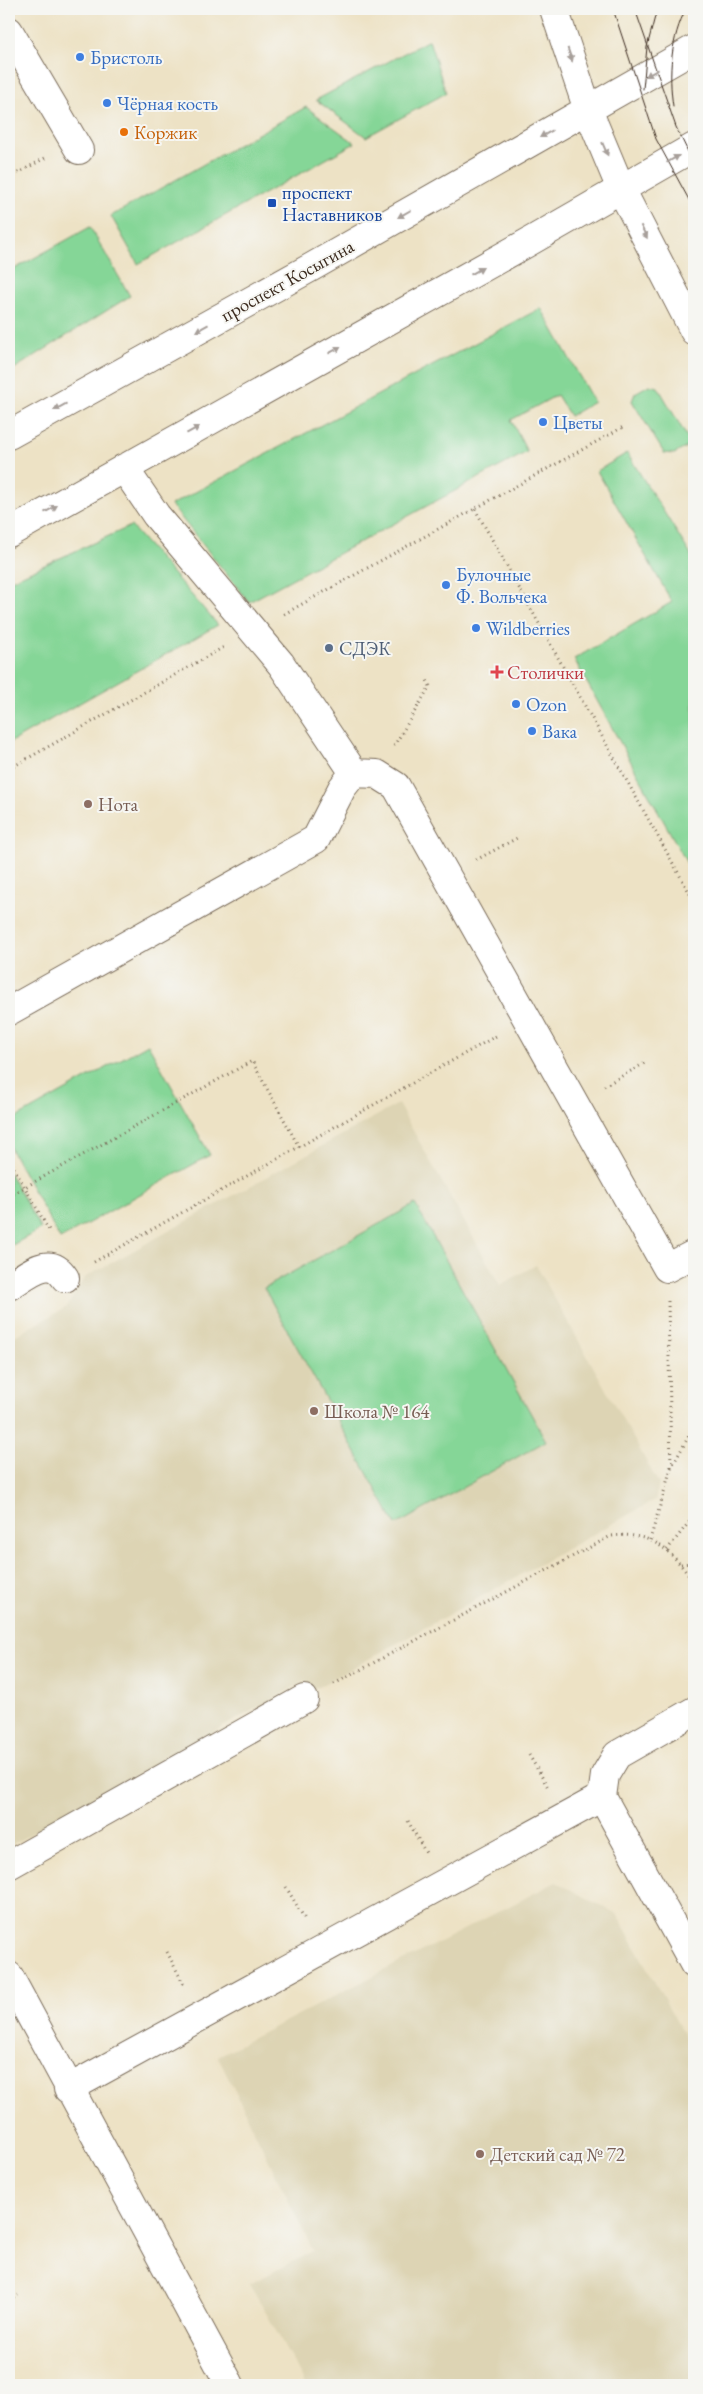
<svg xmlns="http://www.w3.org/2000/svg" width="703" height="2394" viewBox="0 0 703 2394" font-family="'EB Garamond',serif">
  <style>
    .built { fill: #ddd4b4 }
    .green { fill: #85d697; stroke: #60805a }
    .lines { fill: none; stroke-linecap: round; stroke-linejoin: round }
    .minor-casing { stroke: #796a58; stroke-width: 30 }
    .major-casing { stroke: #796a58; stroke-width: 30 }
    .path { stroke: #796a58; stroke-width: 3; stroke-dasharray: 1 4; stroke-linecap: butt }
    .minor { stroke: #fff; stroke-width: 28 }
    .major { stroke: #fff; stroke-width: 28 }
    .tram { stroke: #3b2a1e; stroke-width: 1 }
    .oneway { fill: #a79f9a }
    .shop-dot { fill: #3f7fe0; stroke: #f6f6f2; stroke-width: 2 }
    .food-dot { fill: #e8710a; stroke: #f6f6f2; stroke-width: 2 }
    .transit-dot { fill: #1a4fb4; stroke: #f6f6f2; stroke-width: 2 }
    .service-dot { fill: #5c6f8a; stroke: #f6f6f2; stroke-width: 2 }
    .health-dot { fill: #e0444e; stroke: #f6f6f2; stroke-width: 2 }
    .education-dot { fill: #8d6e63; stroke: #f6f6f2; stroke-width: 2 }
    .labels { text-anchor: middle; stroke-width: 4; stroke-linejoin: round; paint-order: stroke }
    .shop-label { font-size: 19px; fill: #366cbe; stroke: #f6f6f2; text-anchor: start }
    .food-label { font-size: 19px; fill: #c56008; stroke: #f6f6f2; text-anchor: start }
    .transit-label { font-size: 19px; fill: #164399; stroke: #f6f6f2; text-anchor: start }
    .street-label { font-size: 19px; fill: #3b2a1e; stroke: #f6f6f2 }
    .service-label { font-size: 19px; fill: #4e5e75; stroke: #f6f6f2; text-anchor: start }
    .health-label { font-size: 19px; fill: #be3a42; stroke: #f6f6f2; text-anchor: start }
    .education-label { font-size: 19px; fill: #785e54; stroke: #f6f6f2; text-anchor: start }
  </style>
  <rect width="100%" height="100%" fill="#f6f6f2"/>
  <filter id="ink" filterUnits="userSpaceOnUse"><feTurbulence type="fractalNoise" baseFrequency=".02" numOctaves="2"/><feDisplacementMap in="SourceGraphic" scale="10" xChannelSelector="R" yChannelSelector="G"/><feConvolveMatrix kernelMatrix="1 2 1 2 8 2 1 2 1" color-interpolation-filters="sRGB"/></filter>
  <filter id="wash" filterUnits="userSpaceOnUse"><feTurbulence type="fractalNoise" baseFrequency=".0096" numOctaves="4" result="noise"/><feDisplacementMap in="SourceGraphic" scale="20" xChannelSelector="R" yChannelSelector="G"/><feGaussianBlur stdDeviation="1.12" result="paint"/><feColorMatrix in="noise" values="0 0 0 0 0 0 0 0 0 0 0 0 0 0 0 0 0 1.4 0 .05"/><feComposite in="paint" operator="in"/></filter>
  <g filter="url(#wash)">
    <rect width="100%" height="100%" fill="#ede2c5"/>
    <path class="built" d="M398 1104 500 1285 536 1265 659 1484 655 1500 311 1691 305 1681 9 1846V1339L67 1307 84 1278Z
      M556 1882 617 1914 694 2053V2385H306L250 2284 313 2251 218 2056Z"/>
    <path class="green" d="M429 40 446 93 366 137 316 100Z
      M306 107 355 143 138 264 111 216Z
      M90 227 130 296 9 372V272Z
      M541 308 594 402 570 416 557 395 511 420 527 452 249 602 171 505Z
      M649 385 658 387 688 439 687 447 674 454 664 453 632 401 635 393Z
      M627 453 694 560V876L574 659 672 602 597 471Z
      M131 526 218 625 9 743V581Z
      M148 1044 210 1155 60 1239 9 1146V1122Z
      M9 1172 41 1229 9 1247Z
      M415 1204 546 1441 396 1525 264 1288Z"/>
  </g>
  <g filter="url(#ink)">
    <g class="lines">
      <g class="minor-casing">
        <path id="minor" d="M9 31 79 150
          M124 468 156 515 281 664 354 773
          M9 1011 316 839 342 788 354 773 377 774 396 786 667 1268 694 1254
          M9 1286C28 1275 49 1253 65 1278
          M602 1797 694 1964
          M9 1865 304 1699
          M9 1976 230 2385
          M68 2089 602 1797 605 1775 617 1755 694 1711"/>
      </g>
      <g class="major-casing">
        <path id="major" d="M554 9 588 110 621 189 694 331
          M9 435 310 268 694 49
          M9 533 527 243 694 147"/>
      </g>
      <path class="path" d="M9 178 45 158
        M475 509 694 901
        M284 614 625 426
        M394 746 430 686 426 678
        M9 769 224 647
        M476 860 519 837
        M604 1086 645 1063
        M9 1159 50 1232
        M9 1196 252 1061 299 1147
        M94 1262 498 1035
        M668 1301 671 1468
        M650 1540 671 1468 694 1427
        M667 1550 694 1516
        M681 1564 694 1563
        M334 1684 611 1536C653 1531 672 1551 694 1583
        M529 1755 549 1789
        M408 1821 427 1855
        M286 1887 306 1921
        M9 1903 15 1900
        M167 1952 185 1987
        M9 2300 18 2295"/>
      <use href="#minor" class="minor"/>
      <use href="#major" class="major"/>
      <path class="tram" d="M613 9 656 139 694 209
        M635 9 676 127 694 164
        M643 89 647 47 657 9
        M673 106C668 74 671 37 686 9"/>
    </g>
    <defs><path id="oneway-solid" d="M-6-.8H1V-3.2L6.5 0L1 3.2V.8H-6Z" transform="scale(1.25)"/></defs>
    <g class="oneway">
      <use href="#oneway-solid" transform="translate(570 55) rotate(71)"/>
      <use href="#oneway-solid" transform="translate(652 73) rotate(151)"/>
      <use href="#oneway-solid" transform="translate(546 134) rotate(151)"/>
      <use href="#oneway-solid" transform="translate(605 149) rotate(67)"/>
      <use href="#oneway-solid" transform="translate(673 159) rotate(-30)"/>
      <use href="#oneway-solid" transform="translate(404 214) rotate(150)"/>
      <use href="#oneway-solid" transform="translate(644 232) rotate(63)"/>
      <use href="#oneway-solid" transform="translate(477 271) rotate(-29)"/>
      <use href="#oneway-solid" transform="translate(202 328) rotate(151)"/>
      <use href="#oneway-solid" transform="translate(335 350) rotate(-29)"/>
      <use href="#oneway-solid" transform="translate(60 407) rotate(151)"/>
      <use href="#oneway-solid" transform="translate(193 430) rotate(-29)"/>
      <use href="#oneway-solid" transform="translate(51 509) rotate(-29)"/>
    </g>
  </g>
  <g class="shop-dot">
    <circle cx="80" cy="57" r="5"/>
    <circle cx="107" cy="103" r="5"/>
    <circle cx="543" cy="422" r="5"/>
    <circle cx="446" cy="585" r="5"/>
    <circle cx="476" cy="628" r="5"/>
    <circle cx="516" cy="704" r="5"/>
    <circle cx="532" cy="731" r="5"/>
  </g>
  <circle class="food-dot" cx="124" cy="132" r="5"/>
  <rect class="transit-dot" x="267" y="198" width="10" height="10" rx="2.5"/>
  <circle class="service-dot" cx="329" cy="648" r="5"/>
  <path class="health-dot" d="M494.5 664.5h5v5h5v5h-5v5h-5v-5h-5v-5h5z"/>
  <g class="education-dot">
    <circle cx="88" cy="804" r="5"/>
    <circle cx="314" cy="1411" r="5"/>
    <circle cx="480" cy="2154" r="5"/>
  </g>
  <g class="labels">
    <g class="shop-label">
      <text x="90" y="64">Бристоль</text>
      <text x="117" y="110">Чёрная кость</text>
      <text x="553" y="429">Цветы</text>
      <text x="456" y="581">Булочные<tspan x="456" dy="22">Ф. Вольчека</tspan></text>
      <text x="486" y="635">Wildberries</text>
      <text x="526" y="711">Ozon</text>
      <text x="542" y="738">Вака</text>
    </g>
    <g class="food-label">
      <text x="134" y="139">Коржик</text>
    </g>
    <g class="transit-label">
      <text x="282" y="199">проспект<tspan x="282" dy="22">Наставников</tspan></text>
    </g>
    <g class="street-label">
      <text transform="translate(287 280) rotate(-29)" y="7">проспект Косыгина</text>
    </g>
    <g class="service-label">
      <text x="339" y="655">СДЭК</text>
    </g>
    <g class="health-label">
      <text x="507" y="679">Столички</text>
    </g>
    <g class="education-label">
      <text x="98" y="811">Нота</text>
      <text x="324" y="1418">Школа № 164</text>
      <text x="490" y="2161">Детский сад № 72</text>
    </g>
  </g>
  <rect width="703" height="2394" fill="none" stroke="#f6f6f2" stroke-width="30"/>
</svg>
